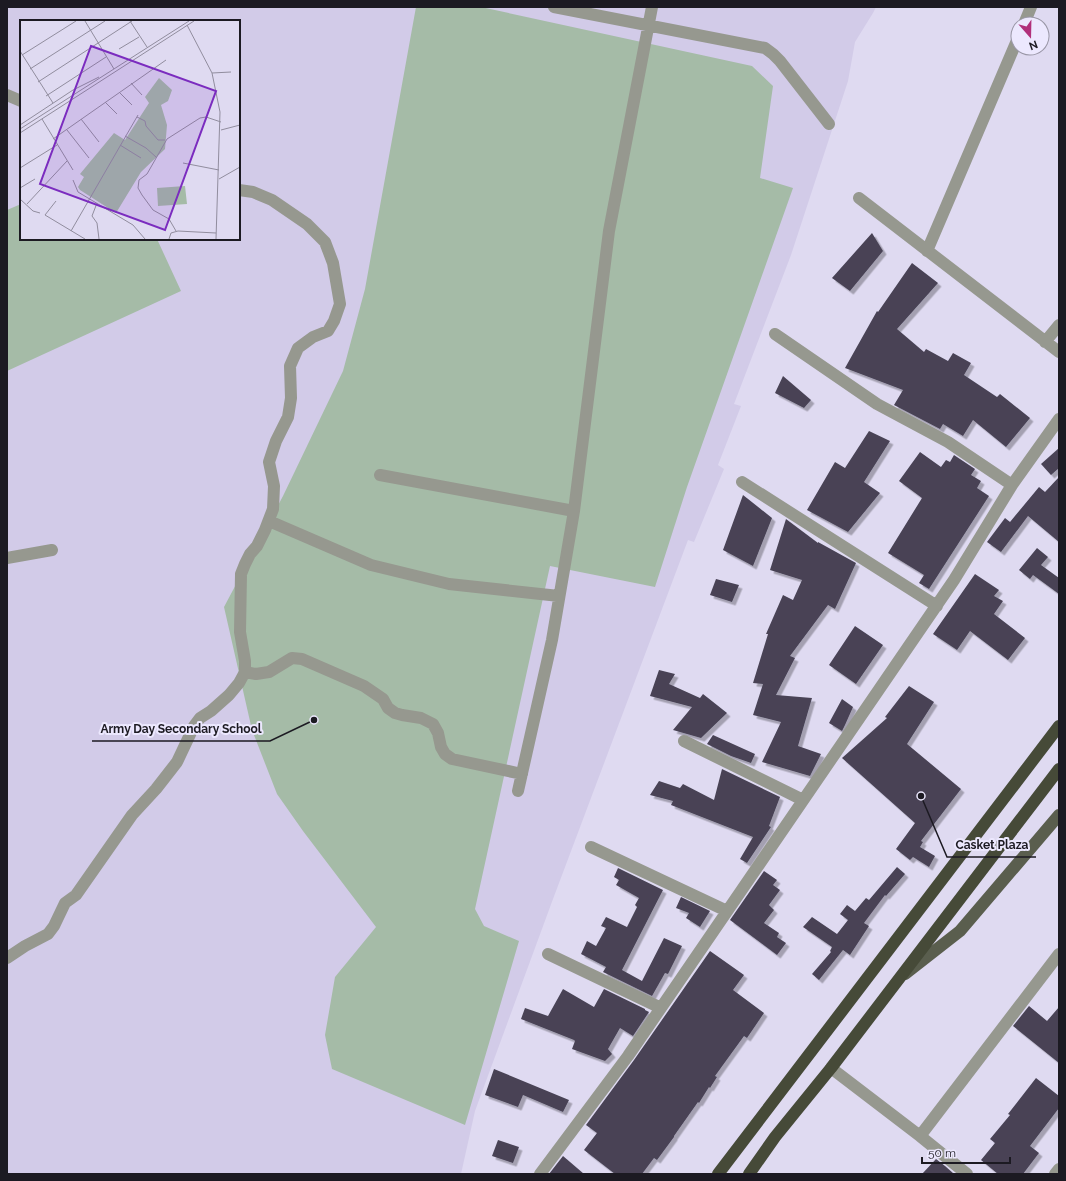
<svg xmlns="http://www.w3.org/2000/svg" width="1066" height="1181" viewBox="0 0 1066 1181" font-family="Raleway,sans-serif">
  <style>
    .built { fill: #d2cbe8; fill-rule: evenodd }
    .green { fill: #a5bba7 }
    .building { fill: #484355; filter: url(#shadow) }
    .lines { fill: none; stroke-linecap: round; stroke-linejoin: round }
    .minor { stroke: #96988f; stroke-width: 12 }
    .major { stroke: #5a5e4e; stroke-width: 12 }
    .highway { stroke: #464a38; stroke-width: 12 }
    .inset-road { fill: none; stroke: #918d9e; stroke-width: 1 }
    .view { fill: #7b2cbf; fill-opacity: 0.15; stroke: #7b2cbf; stroke-width: 2 }
    .inset-edge { fill: none; stroke: #1c1a22; stroke-width: 2 }
    .leader { fill: none; stroke: #1c1a22; stroke-width: 1.5 }
    .callout-dot { fill: #1c1a22; stroke: #ece8fe; stroke-width: 1.5 }
    .callout-label { font-size: 12px; text-anchor: middle; font-weight: bold; fill: #1c1a22; stroke: #ece8fe; stroke-width: 4; stroke-linejoin: round; paint-order: stroke }
  </style>
  <defs>
    <filter id="shadow"><feDropShadow dx="3.5" dy="3.5" stdDeviation="0" flood-color="#0004"/></filter>
  </defs>
  <rect width="100%" height="100%" fill="#dfdaf1"/>
  <path class="built" d="M7 7H876L873 13 855 42 848 81 791 255 734 404 741 406 718 465 724 469 694 542 688 540 553 899 475 1111 461 1174H7ZM21 21H239V239H21Z"/>
  <path class="green" d="M416 7H481L752 66 773 86 760 178 793 188 687 487 655 587 550 566 475 909 484 926 519 941 465 1125 332 1069 325 1035 335 977 376 927 303 831 277 794 252 730 224 607 283 496 343 371 365 289Z
    M21 204V239H157L181 291 7 371V210Z"/>
  <path class="building" d="M872 233 883 251 850 291 832 278Z
    M912 263 938 283 897 329 924 352 926 349 948 361 953 353 971 363 964 375 997 397 1000 394 1030 418 1006 447 973 420 963 436 943 424 940 429 894 405 903 390 845 368 877 311 878 312Z
    M783 376 811 400 804 408 775 393Z
    M869 431 890 441 864 482 880 493 848 532 807 510 835 462 845 468Z
    M1059 448V468L1051 475 1041 464Z
    M920 452 941 467 946 460 950 462 954 455 975 469 971 475 981 481 977 488 989 496 929 589 919 583 924 575 888 553 922 498 899 481Z
    M1059 477V542L1028 516 1001 552 987 542 1005 518 1010 522 1039 487 1045 492Z
    M743 495 772 518 753 566 723 550Z
    M786 519 818 543V542L856 563 835 609 828 605 790 656 795 658 776 695 812 698 798 746 821 754 810 776 762 762 781 722 753 715 763 684 753 683 768 634H766L783 595 793 600 802 580 770 570Z
    M1037 548 1048 557 1041 565 1059 578V594L1033 575 1030 579 1019 570Z
    M975 574 999 590 994 596 1003 601 994 614 1025 638 1008 660 970 631 957 650 933 634Z
    M716 579 739 585 732 602 710 595Z
    M855 626 883 645 856 684 829 665Z
    M659 670 675 674 669 684 700 698 703 694 727 713 701 738 673 730 692 707 650 696Z
    M909 686 934 702 907 744 961 789 921 841 923 842 920 847 935 856 929 867 913 857 910 860 896 849 915 823 842 758 887 718 885 717Z
    M842 699 853 707 845 725 842 731 829 723Z
    M713 735 755 754 751 763 731 756 707 744Z
    M722 769 780 797 769 826 771 827 747 863 740 859 753 837 671 805 673 801 650 795 659 781 680 788 683 784 714 800Z
    M897 867 905 874 886 896 885 895 864 923 869 926 850 955 843 950 819 980 812 974 831 952 830 951 832 947 803 927 812 917 837 934 848 920 840 914 847 905 855 911 866 898 869 900Z
    M618 868 663 890 622 970 642 981 664 938 682 946 668 974 665 973 652 996 603 972 606 967 581 954 587 941 596 946 606 928 601 926 606 917 627 927 637 907 635 905 639 898 616 885 619 880 614 877Z
    M764 871 777 880 773 885 780 890 769 905 774 910 764 923 779 933 777 937 786 943 777 955 730 920Z
    M681 897 710 911 700 927 686 918 689 913 676 908Z
    M710 951 744 975 733 990 764 1013 747 1038 744 1036 715 1076 717 1077 710 1088 709 1087 699 1103 698 1102 674 1136V1137L657 1160 654 1158 642 1174H615L584 1150 597 1133 586 1125 634 1060Z
    M563 989 594 1007 604 989 645 1009V1010L649 1012 633 1036 620 1028 608 1049 612 1054 605 1061 572 1049 575 1041 574 1040 521 1019 525 1008 548 1016Z
    M1029 1006 1047 1021 1059 1007V1063L1013 1026Z
    M494 1069 569 1100 563 1112 523 1095 518 1107 485 1095Z
    M1036 1078 1059 1096V1108L1030 1146 1039 1153 1023 1174H998L981 1160 995 1143 990 1139 1010 1115 1008 1114Z
    M498 1140 519 1147 513 1163 492 1156Z
    M563 1156 584 1174H549Z
    M936 1159 945 1166 954 1174H922Z"/>
  <g class="lines">
    <path class="minor" d="M554 7 765 48 773 54 780 61 829 124
      M1024 24 1031 7
      M7 95 21 101
      M859 198 1059 352
      M927 251 1018 38
      M775 334 877 404 948 442 1012 485
      M1045 342 1059 325
      M380 475 574 511
      M742 482 937 606
      M269 521 371 565 449 584 559 596
      M7 558 52 550
      M245 672 256 674 269 672 292 658 302 659 364 686 383 699 388 708 395 713 402 715 421 718 433 724 438 733 441 747 445 754 452 759 522 774
      M684 741 803 800
      M518 791 552 640 574 511 609 231 652 7
      M591 847 727 911
      M548 954 661 1008
      M7 958 25 946 48 934 54 926 65 903 76 895 132 815 156 789 177 762 194 726 200 718 211 711 229 695 239 683 245 672V661L240 632 241 574 245 564 250 554 257 546 265 530 273 509 274 486 269 462 276 441 288 417 291 398 290 366 298 348 313 337 328 331 334 321 340 304 333 263 325 242 307 224 272 200 253 192 239 190
      M831 1068 920 1136 967 1174
      M920 1136 1059 954
      M540 1174 628 1056 954 580 1012 485 1059 419
      M1055 1174 1059 1169"/>
    <path class="major" d="M905 974 960 931 1059 815"/>
    <path class="highway" d="M718 1174 1059 726
      M749 1174 775 1137 831 1068 1059 769"/>
  </g>
  <g transform="translate(20 20)">
    <rect width="220" height="220" fill="#dfdaf1"/>
    <path d="M139 58 152 70 148 81 141 85 147 105 145 129 121 152 96 193 60 170 58 167 64 157 60 154 94 113 105 120 129 83 125 77ZM165 166 167 184 138 186 137 168Z" fill="#a5bba7"/>
    <path class="inset-road" d="M65 1 94 49M110 1 127 27M167 5 192 53 200 92 196 219M99 29 119 17M0 31 33 83M2 35 56 1M10 49 85 1M192 53 211 52M18 62 112 1M111 63 122 75M99 72 112 85M26 76 86 37M85 82 97 94M117 97 125 101 126 106 138 120H145M22 99 53 150M61 99 79 122M0 105 53 70 79 57M0 109 169 1M47 110 69 138M201 110 220 105M0 113 174 1M105 116 126 128 136 137M33 119 146 40M100 125 121 138M163 143 199 150M0 148 37 125M199 159 220 147M53 160 58 172 113 205 125 219M0 168 15 159M0 179 13 191 20 193M36 181 25 195 65 219M77 183 72 196 77 203 79 219M7 184 47 141M51 211 118 95M156 211 149 199 133 190 122 175 118 168 119 160 127 154 147 119 180 98 186 97 201 102M149 219 151 213 158 211 196 213"/>
    <path class="view" d="M71 26 196 71 145 210 20 164Z"/>
    <rect width="220" height="220" class="inset-edge"/>
  </g>
  <path class="leader" d="M314 720L270 741H92M921 796L947 857H1036"/>
  <g class="callout-dot">
    <circle cx="314" cy="720" r="4"/>
    <circle cx="921" cy="796" r="4"/>
  </g>
  <g class="callout-label">
    <text x="181" y="733">Army Day Secondary School</text>
    <text x="992" y="849">Casket Plaza</text>
  </g>
  <rect width="1066" height="1181" fill="none" stroke="#1c1a22" stroke-width="16"/>
  <g transform="translate(1030 36) rotate(160)"><circle r="19" fill="#ece8fe" stroke="#9996a6"/>
  <path d="M0-3L7 15L0 10L-7 15Z" fill="#b1307b"/>
  <text y="-6" font-size="11" font-weight="bold" text-anchor="middle" fill="#1c1a22">N</text>
  </g>
  <path d="M922 1157v6h88v-6" fill="none" stroke="#1c1a22" stroke-width="2"/>
  <text x="928" y="1157" font-size="12" fill="#1c1a22" stroke="#ece8fe" stroke-width="3" paint-order="stroke">50 m</text>
</svg>
